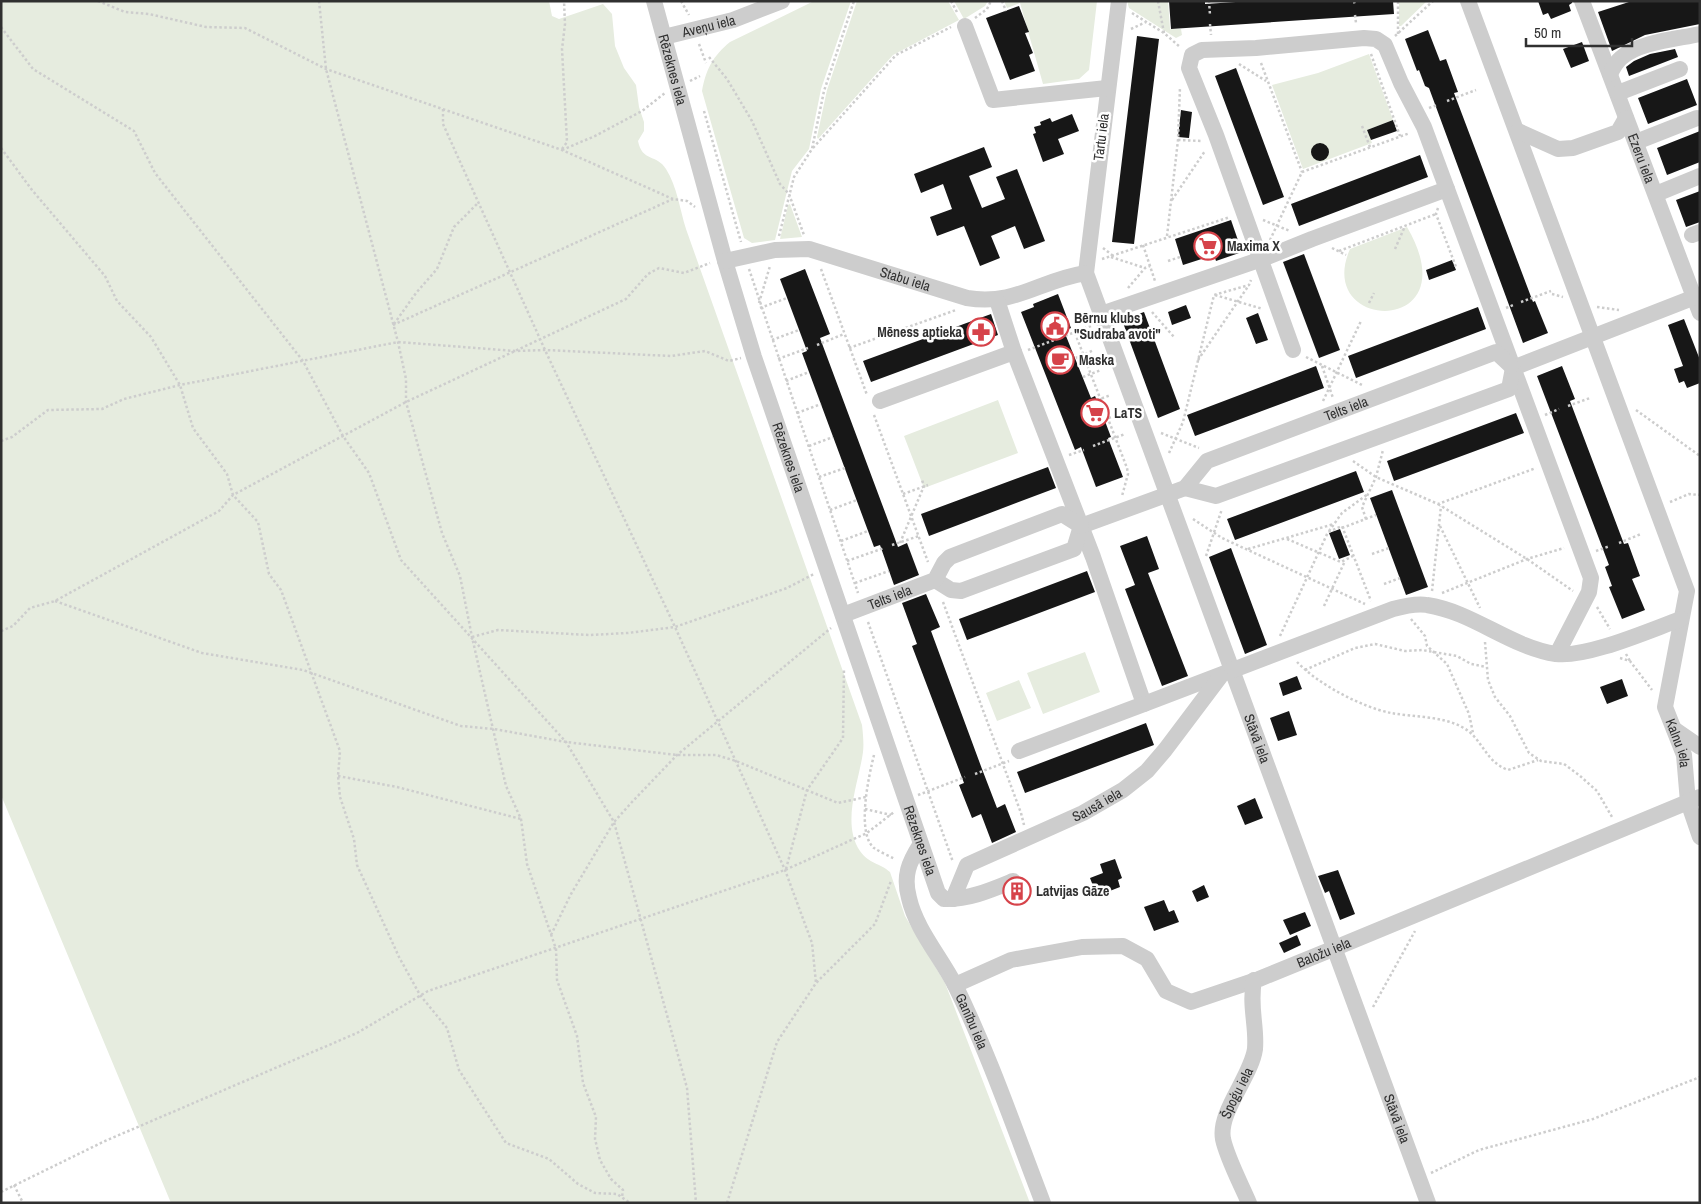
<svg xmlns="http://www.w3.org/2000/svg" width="1701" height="1204" viewBox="0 0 1701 1204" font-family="'Archivo Narrow',sans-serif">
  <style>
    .green { fill: #e6ecdf }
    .building { fill: #171717 }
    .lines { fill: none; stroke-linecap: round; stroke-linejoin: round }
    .path { stroke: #cdcdcd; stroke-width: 2.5; stroke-dasharray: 2.5 2.5; stroke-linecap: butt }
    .minor { stroke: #cdcdcd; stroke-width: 16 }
    .labels { text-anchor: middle; stroke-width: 5; stroke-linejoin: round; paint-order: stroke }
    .street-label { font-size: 14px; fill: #303030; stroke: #fff }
    .poi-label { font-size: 14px; font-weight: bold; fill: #303030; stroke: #fff; text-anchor: start }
  </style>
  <rect width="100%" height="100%" fill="#fff"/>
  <path class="green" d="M1 1H549L552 16 559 19 603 4 612 14 615 46 624 68 636 85 639 107 644 122V131L638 141C642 162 657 154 666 169 677 186 680 210 686 229L862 725C863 734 864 744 863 752 859 782 841 823 860 851 869 864 880 863 890 872L905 916 945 983 1030 1203H171L1 795Z
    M814 1H851L821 89 809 149 792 171 775 240 752 243 744 238 702 91C706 69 713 56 730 42Z
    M857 1H948L959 20 893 55 818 139 817 137 827 90Z
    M954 1H988L985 6 964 19Z
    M1004 1H1097L1089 70 1079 79 1043 84 1020 3 1007 8Z
    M1127 1H1168L1170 29H1181L1182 35 1176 38 1129 8Z
    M1399 1H1427L1401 26H1399Z
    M1369 54 1393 120 1367 130 1372 143 1303 169 1272 85 1318 73Z
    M790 204 802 237 780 239 788 205Z
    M1407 227C1471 337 1313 333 1350 249Z
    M998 400 1018 453 924 488 904 436Z
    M1085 652 1100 692 1043 714 1027 673Z
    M1019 680 1031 708 997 721 986 693Z"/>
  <path class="building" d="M1169 1H1205V4L1251 1H1393L1394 14 1171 29Z
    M1538 1H1572V3L1569 5 1571 11 1551 19 1548 13 1543 15Z
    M1632 1H1700V24L1645 35 1612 51 1598 12Z
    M1019 6 1029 32 1025 33 1033 53 1029 55 1035 71 1010 80 986 18Z
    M1428 30 1440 61 1446 59 1458 92 1454 93 1533 302 1535 301 1548 333 1523 343 1429 88 1425 86 1419 70 1417 71 1405 39Z
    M1137 36 1159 39 1134 244 1112 242Z
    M1582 42 1589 61 1571 68 1563 49Z
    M1675 49 1678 57 1629 76 1626 67 1634 61 1650 54Z
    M1236 68 1284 197 1263 205 1215 76Z
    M1687 79 1697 105 1648 124 1638 98Z
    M1181 110 1192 112 1189 138 1178 137Z
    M1072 114 1079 131 1058 139 1064 154 1043 162 1033 134 1036 133 1034 127 1041 125 1040 122 1050 118 1052 122Z
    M1393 120 1397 131 1371 140 1367 130Z
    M1700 131V162L1667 175 1657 148Z
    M1311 152a9 9 0 1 1 18 0a9 9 0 1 1-18 0Z
    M984 147 992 167 969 176 982 208 1005 199 996 177 1017 169 1045 241 1024 249 1015 226 991 236 1000 258 980 266 964 226 937 236 930 217 952 209 943 184 921 193 914 174Z
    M1420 155 1428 177 1299 226 1291 204Z
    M1700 191V222L1686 227 1676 200Z
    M1231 220 1242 252 1216 261 1214 255 1183 265 1175 239Z
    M1304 254 1340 350 1319 358 1283 262Z
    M1452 260 1456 270 1429 280 1426 270Z
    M805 269 830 334 820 338 898 547 907 543 919 575 894 585 880 545 874 547 809 372 802 353 807 351 780 279Z
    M1058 294 1071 328 1064 331 1091 398 1095 396 1098 403 1111 437 1108 438 1123 477 1096 487 1081 447 1075 450 1021 312 1034 307 1033 304Z
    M1186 305 1191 318 1172 325 1168 312Z
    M1478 307 1486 329 1356 378 1348 356Z
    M1144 312 1180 409 1158 418 1122 320Z
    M1258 313 1268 340 1256 344 1246 318Z
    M991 314 998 335 871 382 863 361Z
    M1684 319 1700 360V383L1687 388 1684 381 1679 383 1674 369 1683 366 1668 325Z
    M1316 366 1324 388 1195 436 1187 415Z
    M1562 366 1575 399 1570 401 1624 544 1628 543 1640 576 1632 579 1645 610 1622 619 1609 587 1612 586 1605 567 1609 565 1537 376Z
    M1516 413 1524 433 1394 481 1387 461Z
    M1048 467 1056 488 929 536 921 514Z
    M1356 471 1364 492 1235 540 1227 519Z
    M1392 490 1428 587 1406 595 1370 498Z
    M1340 529 1350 555 1339 559 1329 533Z
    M1147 536 1159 569 1148 573 1188 676 1162 686 1125 589 1135 585 1120 546Z
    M1231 548 1267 645 1245 654 1209 557Z
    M1087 571 1095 592 967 640 959 619Z
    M926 594 940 627 931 631 982 769 997 808 1005 804 1016 832 992 843 981 814 972 818 959 785 964 783 912 646 917 644 902 603Z
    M1297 676 1302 689 1283 696 1279 683Z
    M1622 679 1628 696 1607 704 1600 687Z
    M1289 711 1297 735 1278 741 1270 718Z
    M1146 723 1154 745 1025 793 1017 772Z
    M1255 798 1263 818 1245 825 1237 806Z
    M1115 859 1122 878 1118 880 1120 887 1097 896 1090 878 1103 873 1100 864Z
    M1338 870 1355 914 1340 920 1329 891 1325 893 1318 876Z
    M1204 885 1209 897 1197 902 1192 891Z
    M1021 886 1027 895 1024 901 1016 904 1011 902 1007 894Z
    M1164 900 1169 912 1174 910 1179 922 1154 931 1144 907Z
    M1305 912 1311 926 1290 935 1283 920Z
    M1297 935 1301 945 1284 953 1279 943Z"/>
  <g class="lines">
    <path class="path" d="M98 1 125 12 149 14 206 27 245 28 326 69 562 150 673 199 687 201 695 207
      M319 1 326 69 398 342 406 379V402L442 533 460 576 472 637 506 786 521 819 527 864 556 949 557 980 577 1036 583 1083 596 1117 595 1139 600 1160 611 1179 623 1190 622 1197
      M681 1 689 15
      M951 1 958 14
      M1002 1 1006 11
      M1158 1 1164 33
      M1209 1 1210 15
      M1354 1 1355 5
      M1132 13 1164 33 1180 47
      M1355 15 1356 23
      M975 18 987 9 991 1
      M1210 24 1211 35
      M1 27 33 69 134 131 155 173 303 361 343 436 369 473 401 560 566 742 614 822 687 1088 696 1203
      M1131 29 1146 22
      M1398 34V1
      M1395 36 1433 1
      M699 44 706 63
      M1371 54 1400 136
      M709 57 727 79 752 121 780 184 789 194 804 235
      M1261 63 1302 172
      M1239 64 1266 81
      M690 81 700 76
      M1447 101 1476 90
      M1429 108 1437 105
      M443 109V124L545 350 675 627 785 870 812 943 816 983
      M704 111 741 242
      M1362 126 1370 147
      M1178 140 1202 141
      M1 148 32 190 105 276 117 301 151 337 180 385 193 428 227 474 233 495 258 522 269 574 281 590 340 751 338 776 340 797 354 839 357 865 399 957 420 995 447 1028 459 1070 506 1143 549 1159 578 1184 595 1193 617 1194 630 1203
      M813 148 896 55 951 27
      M562 149 567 142 562 49 565 24 564 1
      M562 150 595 136 642 111 665 93
      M1172 200 1205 151
      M1438 208 1436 214 1456 267
      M1263 220 1290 231
      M779 236 794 177 812 149 824 91 854 1
      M1167 236 1178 140 1180 87
      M1270 240 1302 172 1410 133
      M1143 245 1155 281
      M1103 248 1112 255
      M1332 248 1346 255
      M1395 249 1405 226
      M1339 251 1436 214
      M1111 257 1145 268
      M1102 259 1230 217
      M1168 261 1180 257
      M749 269 858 593
      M821 269 867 395
      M1128 288 1145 268 1150 266
      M1552 294 1563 297
      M1215 295 1263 309
      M1521 302 1551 291
      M759 303 770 266
      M1369 303 1374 293
      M1597 307 1619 310
      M760 308 787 298
      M1506 308 1513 305
      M1152 312 1174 337
      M394 324 416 293 437 269 454 227 478 203
      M393 325 673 199
      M1075 333 1127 468 1128 474 1122 496
      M772 340 799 330
      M817 345 844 334
      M849 348 956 310
      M1028 350 1091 326
      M1306 357 1364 386
      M1076 358 1094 350
      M778 359 808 348
      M1198 360 1249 285
      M1322 366 1333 398
      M1083 377 1101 370
      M786 381 809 372
      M1097 400 1111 395
      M1323 401 1361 321
      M1568 406 1590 398
      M1636 410 1700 456
      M797 413 821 404
      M874 415 928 562
      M1545 415 1559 409
      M1104 420 1118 414
      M1161 433 1199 448
      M1 441 12 437 48 410 102 409 124 399 180 385 398 342 515 351 545 350 671 356 705 351 729 361 741 358
      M809 446 833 437
      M1093 446 1125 434
      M1169 453 1183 422 1214 295 1249 285 1251 280
      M1069 455 1084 450
      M1353 461 1376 477 1438 504 1536 468
      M819 477 845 468
      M903 494 928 485
      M1670 502 1689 494 1700 495
      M1438 504 1527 559 1573 591
      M830 510 857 500
      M1193 519 1222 538 1365 604
      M1366 519 1362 507 1376 477 1383 450
      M1440 526 1480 608
      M1342 528 1376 515
      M1329 531 1342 513 1368 494
      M1287 539 1341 562 1353 556
      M841 541 868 531
      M900 543 924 486 922 480
      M1619 543 1641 534
      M892 545 919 536
      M1248 549 1334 524
      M1596 551 1610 546
      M1372 554 1389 548
      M1206 556 1222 509
      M847 561 884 548
      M855 583 889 571
      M1384 584 1400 578
      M1432 591 1441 506
      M1442 593 1527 559 1564 548
      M55 601 202 653 303 670 461 726 494 729 566 742 677 755H716L736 761 838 803 866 797
      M943 602 1021 813 1024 825
      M1324 606 1345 561
      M1597 607 1610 629
      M1411 619 1425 636 1427 646 1447 664 1469 714 1473 733
      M868 622 953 862
      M1 631 13 626 30 608 55 601 219 511 233 495 406 402 626 299 648 274 659 268 684 273 710 263
      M1280 636 1328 532 1342 526 1371 601
      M472 637 498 630 589 635 628 633 675 627 787 588 814 574
      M1485 642 1488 680 1495 697 1510 716 1529 753 1541 761 1564 764 1579 775 1597 791 1612 817
      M1626 654 1630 661
      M1620 658 1630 661 1652 690
      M1297 662C1318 684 1361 707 1391 713 1413 717 1442 716 1462 727 1483 738 1484 761 1508 770L1538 760
      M1305 670 1355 648 1375 644 1405 651 1422 650 1457 656 1471 664 1486 667
      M874 755C869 775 856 833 874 848 880 852 889 856 895 859
      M975 774 1009 761
      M338 776 397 787 521 819
      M918 795 965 777
      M865 809 891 815
      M786 869 807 790 843 738 844 668
      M551 935 571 894 614 822 632 802 677 755 831 628
      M1373 1007 1415 931
      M1431 1173 1479 1150 1593 1119 1700 1077
      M14 1185 23 1203
      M1 1192 105 1141 357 1033 428 991 785 870 867 833 894 812
      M727 1203 777 1042 816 983 875 924 891 881"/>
    <g class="minor">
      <path id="s1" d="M654 1 725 261 754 357 938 893 944 899C968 900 991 890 1013 881"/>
      <path id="s2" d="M1119 1 1086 273 1428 1203"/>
      <path id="s3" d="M1468 1 1687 591 1665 707 1684 755 1688 802 1700 837"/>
      <path id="s4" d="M1582 1 1700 313"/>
      <path d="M965 26 993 100 1107 88"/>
      <path id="s5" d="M664 37 733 20 782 1"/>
      <path d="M1610 74C1613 68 1616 62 1621 58 1638 42 1677 39 1700 34"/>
      <path d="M1618 93 1680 69"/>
      <path d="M1518 131 1558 149 1573 148 1618 132 1626 118"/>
      <path d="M1636 142 1697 118"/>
      <path d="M1656 194 1700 176"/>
      <path d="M1692 235 1700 232"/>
      <path id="s6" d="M725 261 775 250 809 249 967 298C1016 306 1040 280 1086 273"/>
      <path d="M997 300 1014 352 1093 557 1144 704 1393 609C1404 606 1416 603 1427 605 1473 612 1510 647 1556 654 1587 658 1650 630 1681 619"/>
      <path d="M1101 314 1262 259 1312 239 1447 189"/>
      <path d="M1293 350 1216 135 1189 68 1192 55 1202 50 1256 48 1364 38 1376 39 1385 45 1401 83 1424 127 1591 578 1589 592 1557 654"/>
      <path d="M1513 368 1700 295"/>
      <path d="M880 401 1014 352"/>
      <path d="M1185 488 1216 496 1509 389 1513 368"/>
      <path id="s7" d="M1081 526 1185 488 1207 461 1496 352 1511 366"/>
      <path d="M935 580 951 590 961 591 1074 549 1081 526"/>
      <path id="s8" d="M843 615 935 580 944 563 950 557 1062 514 1081 526"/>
      <path d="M1674 729 1700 747"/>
      <path d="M1019 751 1144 704"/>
      <path id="s9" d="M920 845C909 862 903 876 909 898 916 929 940 956 955 985 989 1054 1015 1130 1043 1203"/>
      <path id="s10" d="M953 899 967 865 1083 813 1123 790 1147 771 1165 750 1220 677"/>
      <path id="s11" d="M955 985 1011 960 1082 947 1123 946 1147 959 1166 991 1191 1002 1259 979 1335 948 1700 797"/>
      <path id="s12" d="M1249 1203C1241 1184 1227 1158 1223 1139 1218 1112 1251 1077 1255 1049 1257 1025 1249 1007 1254 980"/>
    </g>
  </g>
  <defs>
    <g id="supermarket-ring" transform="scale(1.4375)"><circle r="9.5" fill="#fff" stroke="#d6434a" stroke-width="1.5"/><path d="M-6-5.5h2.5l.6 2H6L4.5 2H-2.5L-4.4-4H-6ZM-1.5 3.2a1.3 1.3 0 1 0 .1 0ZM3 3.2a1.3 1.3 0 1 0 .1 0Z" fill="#d6434a"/></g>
    <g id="civic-ring" transform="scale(1.4375)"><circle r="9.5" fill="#fff" stroke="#d6434a" stroke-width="1.5"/><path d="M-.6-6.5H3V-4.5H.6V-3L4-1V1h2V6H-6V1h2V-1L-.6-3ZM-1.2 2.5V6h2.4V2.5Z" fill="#d6434a"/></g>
    <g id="pharmacy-ring" transform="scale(1.4375)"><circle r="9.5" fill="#fff" stroke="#d6434a" stroke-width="1.5"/><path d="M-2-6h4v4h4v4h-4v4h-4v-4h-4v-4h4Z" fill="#d6434a"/></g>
    <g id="cafe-ring" transform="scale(1.4375)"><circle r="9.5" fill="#fff" stroke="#d6434a" stroke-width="1.5"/><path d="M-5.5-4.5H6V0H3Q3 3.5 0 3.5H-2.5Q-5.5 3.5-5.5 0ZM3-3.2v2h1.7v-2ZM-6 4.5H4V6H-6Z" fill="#d6434a"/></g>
    <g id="building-ring" transform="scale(1.4375)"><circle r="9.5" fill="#fff" stroke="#d6434a" stroke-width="1.5"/><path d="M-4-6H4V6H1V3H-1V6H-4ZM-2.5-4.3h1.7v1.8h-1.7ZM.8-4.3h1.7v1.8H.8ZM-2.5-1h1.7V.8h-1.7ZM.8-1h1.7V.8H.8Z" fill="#d6434a"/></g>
  </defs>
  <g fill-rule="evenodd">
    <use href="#supermarket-ring" x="1208" y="246"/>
    <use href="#civic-ring" x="1055" y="326"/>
    <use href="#pharmacy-ring" x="981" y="332"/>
    <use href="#cafe-ring" x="1060" y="360"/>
    <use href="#supermarket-ring" x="1095" y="413"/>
    <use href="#building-ring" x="1017" y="891"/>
  </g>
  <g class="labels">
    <g class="street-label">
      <text dy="5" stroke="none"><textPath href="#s5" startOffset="46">Aveņu iela</textPath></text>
      <text dy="5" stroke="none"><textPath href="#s1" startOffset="71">Rēzeknes iela</textPath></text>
      <text transform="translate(1101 137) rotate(-83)" y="5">Tartu iela</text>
      <text dy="5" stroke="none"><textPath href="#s4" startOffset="168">Ezeru iela</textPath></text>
      <text dy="5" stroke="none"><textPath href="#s6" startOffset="186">Stabu iela</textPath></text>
      <text dy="5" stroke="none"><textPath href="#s7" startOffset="294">Telts iela</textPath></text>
      <text dy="5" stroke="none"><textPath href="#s1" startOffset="476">Rēzeknes iela</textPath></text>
      <text dy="5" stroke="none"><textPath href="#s8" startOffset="50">Telts iela</textPath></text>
      <text dy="5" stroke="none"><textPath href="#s2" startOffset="770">Stāvā iela</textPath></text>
      <text dy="5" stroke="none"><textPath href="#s3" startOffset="786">Kalnu iela</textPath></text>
      <text dy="5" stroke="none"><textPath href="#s10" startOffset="180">Sausā iela</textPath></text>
      <text dy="5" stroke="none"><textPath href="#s1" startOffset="881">Rēzeknes iela</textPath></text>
      <text dy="5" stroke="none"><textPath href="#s11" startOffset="408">Baložu iela</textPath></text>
      <text dy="5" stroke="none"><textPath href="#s9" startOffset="195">Ganību iela</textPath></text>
      <text dy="5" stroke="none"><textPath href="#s12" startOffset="118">Špoģu iela</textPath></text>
      <text dy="5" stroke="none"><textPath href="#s2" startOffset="1175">Stāvā iela</textPath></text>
    </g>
    <g class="poi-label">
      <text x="1227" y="251">Maxima X</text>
      <text x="1074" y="323">Bērnu klubs<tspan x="1074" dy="16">"Sudraba avoti"</tspan></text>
      <text x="962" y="337" text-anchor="end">Mēness aptieka</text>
      <text x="1079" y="365">Maska</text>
      <text x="1114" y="418">LaTS</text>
      <text x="1036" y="896">Latvijas Gāze</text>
    </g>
  </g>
  <rect width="1701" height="1204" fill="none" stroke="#303030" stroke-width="5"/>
  <path d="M1526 38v8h106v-8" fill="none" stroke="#303030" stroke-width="2.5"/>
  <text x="1534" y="38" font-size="15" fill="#303030" stroke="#ffffff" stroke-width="4" paint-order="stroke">50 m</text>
</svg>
